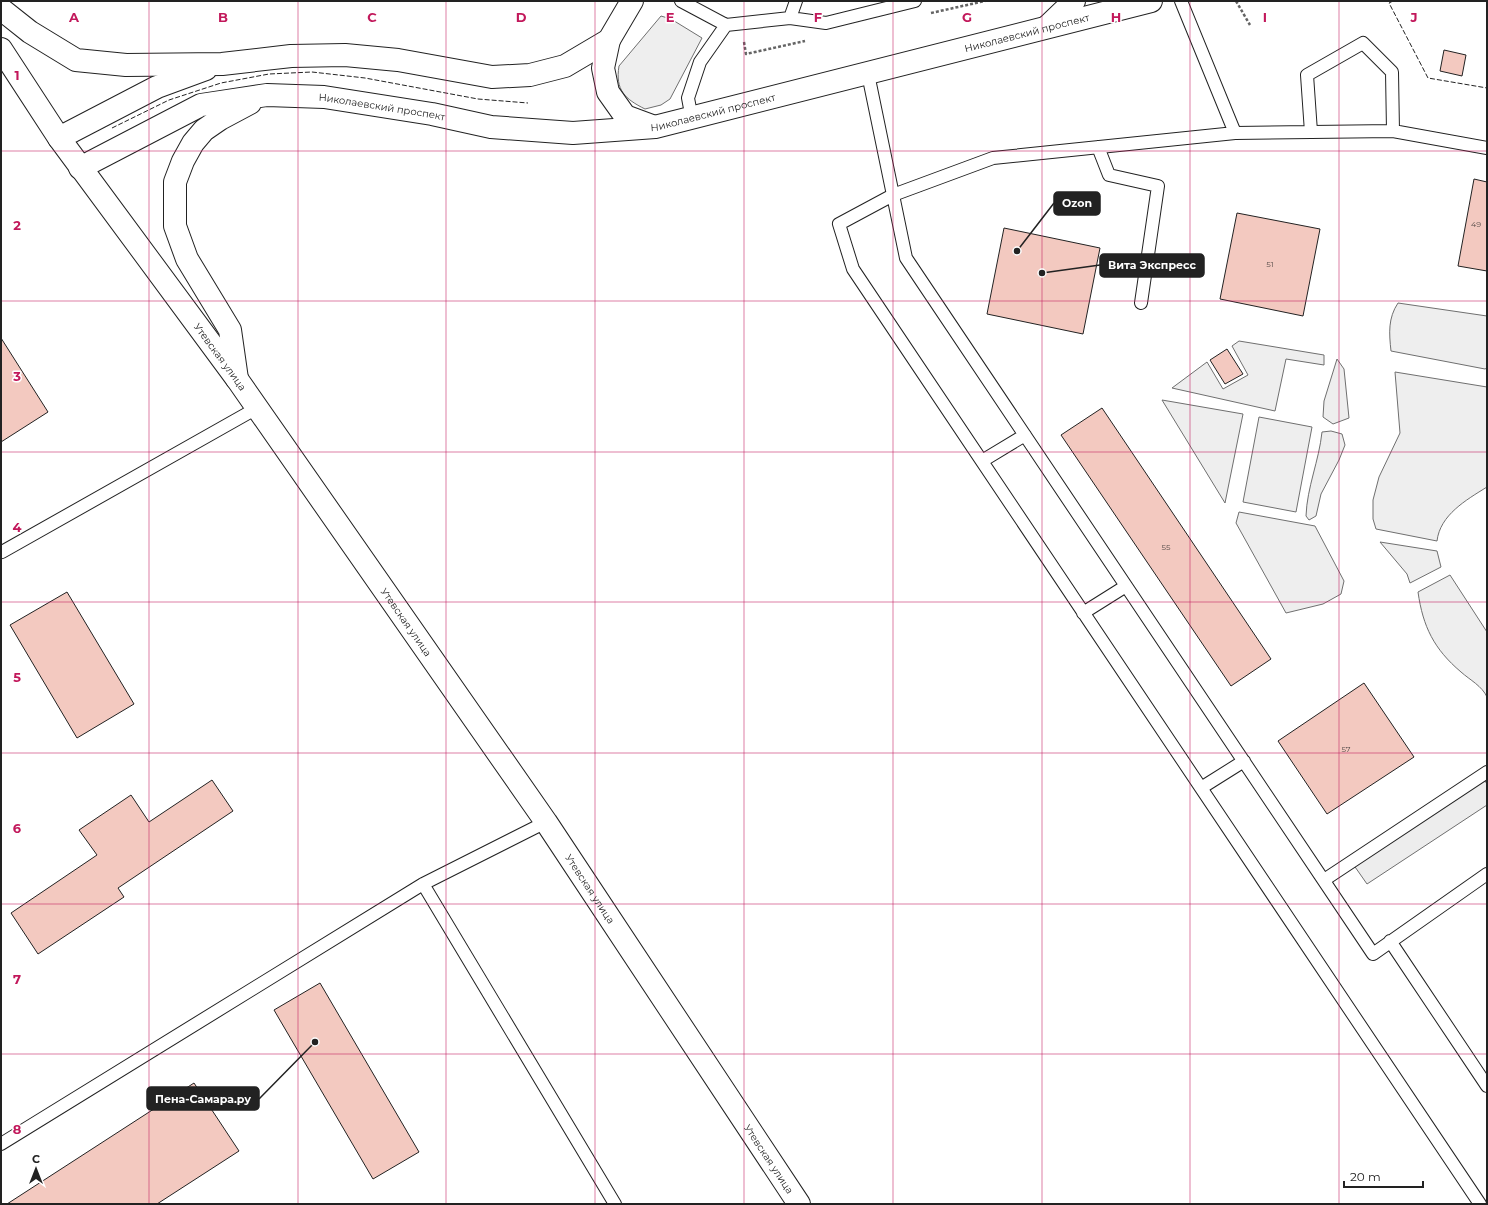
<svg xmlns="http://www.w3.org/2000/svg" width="1488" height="1205" viewBox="0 0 1488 1205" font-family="Montserrat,sans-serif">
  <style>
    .green { fill: #eee; stroke: #6f6f6f }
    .parking { fill: #ededed; stroke: #6f6f6f }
    .building { fill: #f3c9c0; stroke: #222 }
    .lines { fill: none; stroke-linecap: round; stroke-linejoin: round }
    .service-casing { stroke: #222; stroke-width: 14 }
    .secondary-casing { stroke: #222; stroke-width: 24 }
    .primary-casing { stroke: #222; stroke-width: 24 }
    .path { stroke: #646464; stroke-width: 2.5; stroke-dasharray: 3 2; stroke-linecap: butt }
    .service { stroke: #fff; stroke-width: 12 }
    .secondary { stroke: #fff; stroke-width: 22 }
    .primary { stroke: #fff; stroke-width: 22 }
    .fence { stroke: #222; stroke-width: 1; stroke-dasharray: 5 2; stroke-linecap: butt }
    .grid { fill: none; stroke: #c2185b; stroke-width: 1; stroke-opacity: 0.55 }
    .labels { text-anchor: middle; stroke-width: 3; stroke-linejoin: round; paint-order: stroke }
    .number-label { font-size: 8px; fill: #564c4a }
    .street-label { font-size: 10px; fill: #222; stroke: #fff }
    .grid-label { font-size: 13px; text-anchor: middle; font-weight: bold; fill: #c2185b; stroke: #fff; stroke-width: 3; stroke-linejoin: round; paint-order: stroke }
    .leader { fill: none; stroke: #222; stroke-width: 1.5 }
    .callout-dot { fill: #222; stroke: #fff; stroke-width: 1.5 }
    .callout { fill: #222; stroke: #222; stroke-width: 1.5 }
    .callout-label { font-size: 11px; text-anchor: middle; font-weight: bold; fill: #fff }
  </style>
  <rect width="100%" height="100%" fill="#fff"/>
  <path class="green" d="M661 16 671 19 702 38 670 99 661 105 645 109C625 99 615 90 619 66Z
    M1398 303 1487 316V368L1485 369 1391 351C1389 333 1388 318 1398 303Z
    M1239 341 1324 355V365L1286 359 1275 411 1172 388 1207 362 1223 389 1248 375 1232 346Z
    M1337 359 1344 369 1349 418 1333 424 1323 417 1324 401Z
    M1395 372 1487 387V487C1466 500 1440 515 1437 541L1376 529 1373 519V500L1379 477 1400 433Z
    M1162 400 1243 414 1225 503Z
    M1259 417 1312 427 1296 512 1243 502Z
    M1331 431 1342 434 1345 445 1339 460 1321 494 1316 516 1309 520 1306 516C1307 487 1319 461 1322 432Z
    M1239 512 1315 526 1344 581 1341 594 1323 604 1286 613 1236 523Z
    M1380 542 1437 551 1441 567 1410 583 1407 574Z
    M1450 575 1487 632V697C1482 686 1470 680 1461 672 1434 649 1423 627 1418 592Z"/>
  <path class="parking" d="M1483 778 1487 784V805L1367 884 1353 864Z"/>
  <path class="building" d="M1444 50 1466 55 1462 76 1440 71Z
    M1474 179 1487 182V271L1458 266Z
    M1237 213 1320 229 1303 316 1220 299Z
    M1004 228 1100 248 1083 334 987 314Z
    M1 338 48 412 1 442Z
    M1227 349 1243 374 1225 384 1210 360Z
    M1102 408 1271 659 1231 686 1061 435Z
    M67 592 134 704 77 738 10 625Z
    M1364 683 1414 757 1327 814 1278 741Z
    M212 780 233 811 118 888 124 897 38 954 11 913 97 855 79 830 131 795 149 822Z
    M320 983 419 1152 373 1179 274 1010Z
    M194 1083 239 1151 157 1204H7Z"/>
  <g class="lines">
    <g class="service-casing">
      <path id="service" d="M681 1 726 25 790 18 796 1
        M1181 1 1235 133 1393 131 1487 148
        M790 18 826 23 915 1
        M868 74 906 258 1373 954 1487 874
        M692 119 688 98 700 62 726 25
        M1311 132 1307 75 1363 43 1392 72 1393 131
        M1235 133 993 158 893 195 839 224 853 269 1480 1204
        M1098 147 1109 175 1158 186 1141 303
        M982 461 1025 435
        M1 551 2 552 257 408
        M1083 613 1126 586
        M1201 788 1244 761
        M1324 880 1487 772
        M423 884 615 1204
        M1390 941 1487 1086
        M1 1144 423 884 546 822"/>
    </g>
    <g class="secondary-casing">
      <g id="secondary">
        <path d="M1 9 30 32 76 60 126 65 222 64 291 56 345 55 398 60 492 77 530 75 565 66 609 40 632 1"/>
        <path d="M1048 26 1074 1"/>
        <path d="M609 40 603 68 608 92 625 116 652 126"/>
        <path d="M59 138 157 87 206 69"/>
        <path id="s1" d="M80 168 201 105 267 95 324 97 432 114 491 127 573 133 655 127 1151 1"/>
        <path d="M237 379 230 330 187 259 175 226V182L183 161 193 143 204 130 220 119 250 103"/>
      </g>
    </g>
    <g class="primary-casing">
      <g id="primary">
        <path id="s2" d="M1 49 59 138 237 379 546 822 799 1204"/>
      </g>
    </g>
    <path class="path" d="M1236 1 1250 25
      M931 13 985 1
      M744 42 746 54 805 41"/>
    <use href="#service" class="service"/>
    <use href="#secondary" class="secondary"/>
    <use href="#primary" class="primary"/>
    <path class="fence" d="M1393 1 1389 3 1428 78 1487 88
      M112 128 169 100 221 83 269 74 312 72 365 78 478 99 528 103"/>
  </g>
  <path class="grid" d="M149 1V1204M298 1V1204M446 1V1204M595 1V1204M744 1V1204M893 1V1204M1042 1V1204M1190 1V1204M1339 1V1204M1 151H1487M1 301H1487M1 452H1487M1 602H1487M1 753H1487M1 904H1487M1 1054H1487"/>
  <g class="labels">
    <g class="number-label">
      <text x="1476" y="227">49</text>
      <text x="1270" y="267">51</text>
      <text x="1166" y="550">55</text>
      <text x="1346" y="752">57</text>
    </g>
    <g class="street-label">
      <text dy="4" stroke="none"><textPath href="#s1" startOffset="978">Николаевский проспект</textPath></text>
      <text dy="4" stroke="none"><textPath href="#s1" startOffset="319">Николаевский проспект</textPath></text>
      <text dy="4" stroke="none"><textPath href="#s1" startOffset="654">Николаевский проспект</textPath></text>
      <text dy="4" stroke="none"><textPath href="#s2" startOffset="378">Утевская улица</textPath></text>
      <text dy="4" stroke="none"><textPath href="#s2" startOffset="702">Утевская улица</textPath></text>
      <text dy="4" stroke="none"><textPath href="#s2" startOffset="1026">Утевская улица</textPath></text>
      <text dy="4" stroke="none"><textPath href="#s2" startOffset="1350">Утевская улица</textPath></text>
    </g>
  </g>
  <g class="grid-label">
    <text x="74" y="22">A</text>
    <text x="223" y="22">B</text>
    <text x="372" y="22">C</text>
    <text x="521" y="22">D</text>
    <text x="670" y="22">E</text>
    <text x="818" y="22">F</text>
    <text x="967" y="22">G</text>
    <text x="1116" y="22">H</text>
    <text x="1265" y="22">I</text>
    <text x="1414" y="22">J</text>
    <text x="17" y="80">1</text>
    <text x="17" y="230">2</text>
    <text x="17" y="381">3</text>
    <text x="17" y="532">4</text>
    <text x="17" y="682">5</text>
    <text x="17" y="833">6</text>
    <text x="17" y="984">7</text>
    <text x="17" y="1134">8</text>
  </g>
  <path class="leader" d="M1017 251L1054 203M1042 273L1100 265M315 1042L259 1099"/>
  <g class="callout-dot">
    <circle cx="1017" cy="251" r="4"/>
    <circle cx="1042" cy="273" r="4"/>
    <circle cx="315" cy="1042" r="4"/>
  </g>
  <g class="callout">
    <rect x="1054" y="192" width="46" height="23" rx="4"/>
    <rect x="1100" y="254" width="104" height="23" rx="4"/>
    <rect x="147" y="1087" width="112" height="23" rx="4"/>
  </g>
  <g class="callout-label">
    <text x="1077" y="207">Ozon</text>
    <text x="1152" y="269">Вита Экспресс</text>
    <text x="203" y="1103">Пена-Самара.ру</text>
  </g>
  <rect width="1488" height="1205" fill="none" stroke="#222222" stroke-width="4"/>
  <g transform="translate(36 1169)" stroke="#ffffff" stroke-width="3" paint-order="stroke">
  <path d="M0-3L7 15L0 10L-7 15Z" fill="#222222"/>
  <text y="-6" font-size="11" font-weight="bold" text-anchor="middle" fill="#222222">С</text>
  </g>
  <path d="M1344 1181v6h79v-6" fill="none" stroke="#222222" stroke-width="2"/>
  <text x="1350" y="1181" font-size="12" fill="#222222" stroke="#ffffff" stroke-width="3" paint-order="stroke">20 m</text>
</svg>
